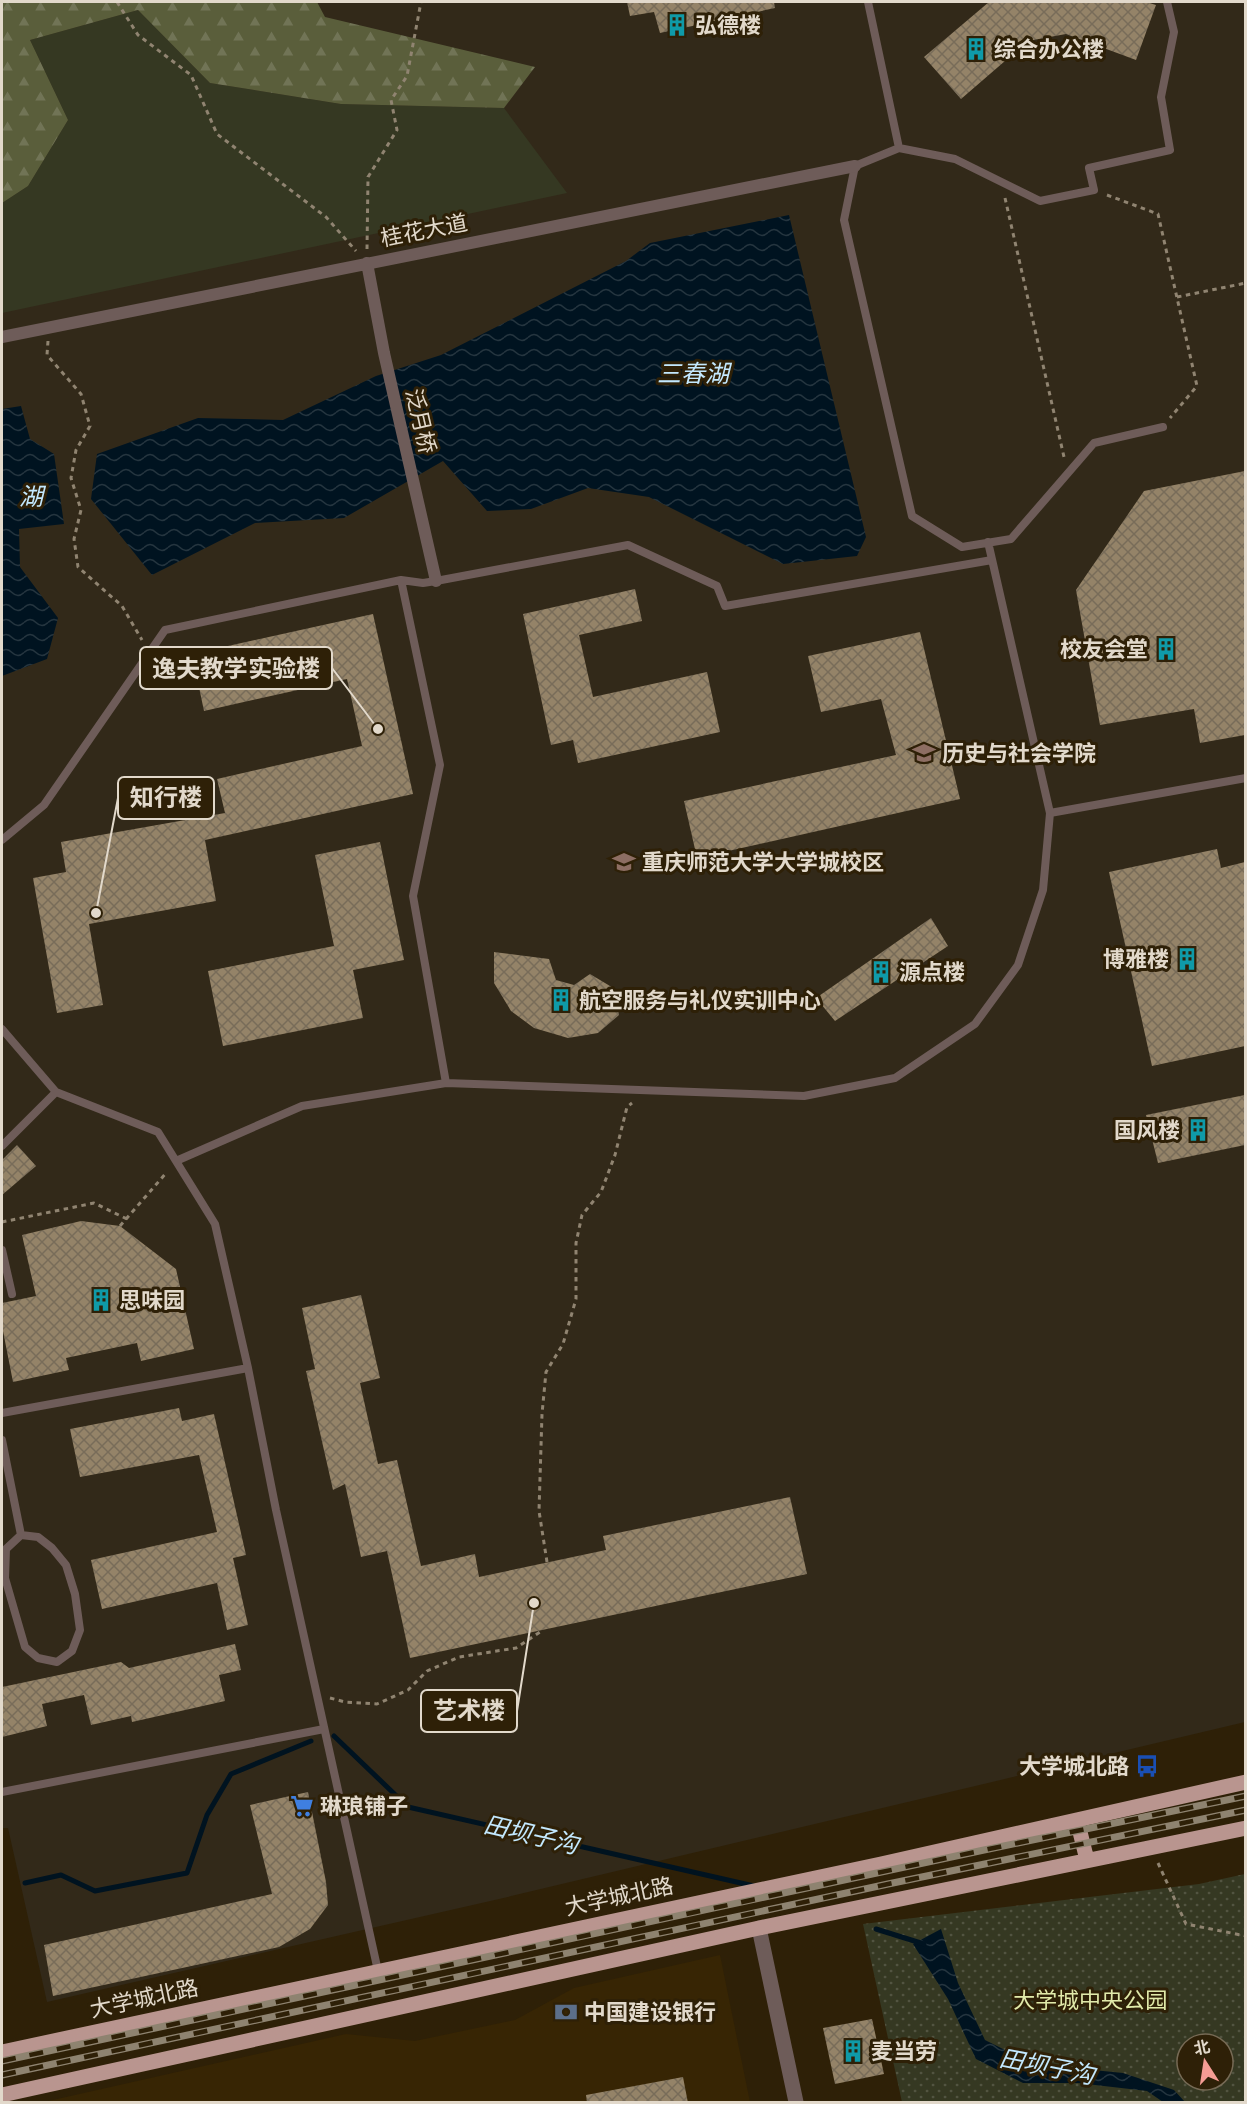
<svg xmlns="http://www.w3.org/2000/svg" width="1247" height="2104" viewBox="0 0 1247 2104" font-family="Commissioner,'Noto Sans SC',sans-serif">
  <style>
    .built { fill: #372504 }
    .education { fill: #322919 }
    .grass { fill: #353822 }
    .forest { fill: url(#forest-firs) }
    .park { fill: url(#park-dots); fill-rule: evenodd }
    .water { fill: url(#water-waves) }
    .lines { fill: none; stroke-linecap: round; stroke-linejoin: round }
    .stream { stroke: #001320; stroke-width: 5 }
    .building { fill: url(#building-cross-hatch) }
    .path { stroke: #908471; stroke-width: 3; stroke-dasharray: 4.5 4.5; stroke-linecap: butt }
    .service { stroke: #6e5c59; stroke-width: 8 }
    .pedestrian { stroke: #6e5c59; stroke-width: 12 }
    .minor { stroke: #6e5c59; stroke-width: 15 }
    .primary { stroke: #b9958f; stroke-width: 15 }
    .rail-casing { stroke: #8e8370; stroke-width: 7 }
    .rail { stroke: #2e2007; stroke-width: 4.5; stroke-dasharray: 14; stroke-linecap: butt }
    .labels { text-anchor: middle; stroke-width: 6; stroke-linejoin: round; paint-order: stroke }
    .poi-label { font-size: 22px; font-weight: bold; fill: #e2d9cb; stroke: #2e2007; text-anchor: start }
    .street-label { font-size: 22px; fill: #e2d9cb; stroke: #2e2007 }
    .park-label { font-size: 22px; fill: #e1eaaa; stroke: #2e2007 }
    .water-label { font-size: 24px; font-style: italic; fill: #c3e8fe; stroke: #2e2007 }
    .leader { fill: none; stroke: #e2d9cb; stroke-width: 2 }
    .callout-dot { fill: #e2d9cb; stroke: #2e2007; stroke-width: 2 }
    .callout { fill: #2e2007; stroke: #e2d9cb; stroke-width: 2 }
    .callout-label { font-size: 24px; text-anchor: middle; font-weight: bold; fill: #e2d9cb }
  </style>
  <defs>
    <pattern id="forest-firs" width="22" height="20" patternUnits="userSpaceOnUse" patternTransform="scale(1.5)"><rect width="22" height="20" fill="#5a5e3b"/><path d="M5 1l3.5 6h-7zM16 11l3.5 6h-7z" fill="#717456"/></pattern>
    <pattern id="park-dots" width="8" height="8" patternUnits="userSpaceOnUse" patternTransform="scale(1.5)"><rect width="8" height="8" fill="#353822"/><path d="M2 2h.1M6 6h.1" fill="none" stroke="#525441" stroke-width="1.8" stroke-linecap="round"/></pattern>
    <pattern id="water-waves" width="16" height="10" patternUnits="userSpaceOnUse" patternTransform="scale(1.5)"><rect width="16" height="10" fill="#001320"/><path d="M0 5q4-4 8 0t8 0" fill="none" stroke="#25353f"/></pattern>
    <pattern id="building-cross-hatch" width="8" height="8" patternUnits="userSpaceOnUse" patternTransform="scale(1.5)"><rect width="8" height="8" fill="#948368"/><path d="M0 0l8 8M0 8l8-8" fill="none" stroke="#786c59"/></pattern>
  </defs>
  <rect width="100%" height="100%" fill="#2e2007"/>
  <path class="built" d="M720 1955 750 2102H44L346 2034 415 2041 515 2020 574 1988Z"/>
  <path class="education" d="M2 2H1245V1722L499 1899 47 2002 8 1828H2Z"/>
  <path class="grass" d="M138 10 210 83 341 104 504 108 567 193 2 313V203L28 186 68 120 30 40Z"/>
  <path class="forest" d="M2 2H317L325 17 535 67 504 108 341 104 210 83 138 10 30 40 68 120 28 186 2 203Z"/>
  <path class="park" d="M1245 1874V2102H902L863 1924 1199 1884ZM1187 2044H1223V2080H1187Z"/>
  <path class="water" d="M789 215 866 537 857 556 783 564 649 497 588 488 531 509 487 511 443 461 344 518 255 523 152 575 91 499 97 454 198 418 283 420 376 376 441 355 626 261 650 243Z
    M21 406 30 439 54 454 64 524 19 529 20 567 58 618 47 659 2 676V409Z
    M941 1929 958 1983 985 2040 1033 2064 1123 2073 1174 2090 1185 2102H1163L1147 2091 1078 2083H1023L976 2059 948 1999 913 1944Z"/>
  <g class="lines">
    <path class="stream" d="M334 1736 408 1807 754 1886
      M25 1883 61 1875 95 1891 187 1873 207 1815 231 1774 311 1741
      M876 1929 924 1944"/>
  </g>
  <path class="building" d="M627 2H774L775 8 660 33 654 12 630 16Z
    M989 2H1146L1156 5 1136 60 1066 34 1028 41 961 99 924 57Z
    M1245 471V735L1200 743 1194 709 1100 725 1076 590 1144 491Z
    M635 589 642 621 579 635 593 697 707 672 720 732 578 763 573 740 551 745 523 614Z
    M373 614 413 794 205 840 216 901 89 924 103 1005 57 1013 33 878 66 872 61 842 225 813 217 779 362 746 347 679 204 711 192 654Z
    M920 632 960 799 697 858 684 801 896 755 881 699 821 712 808 656Z
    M380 842 404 960 353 970 363 1018 223 1046 208 971 334 946 315 855Z
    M1217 849 1221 868 1245 862V1046L1152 1066 1109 872Z
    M931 918 948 946 835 1021 816 998Z
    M494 952 549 959 556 980 574 985 590 974 615 989 619 1015 598 1033 568 1038 534 1028 511 1011 494 983Z
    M1245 1095V1145L1158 1163 1146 1115Z
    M17 1145 36 1166 2 1195V1160Z
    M81 1221 120 1226 176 1269 194 1349 141 1361 137 1343 66 1358 69 1370 13 1382 2 1326V1303L36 1296 22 1235Z
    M361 1295 380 1378 360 1383 378 1464 397 1460 421 1566 475 1554 479 1577 606 1550 603 1536 790 1497 807 1574 410 1658 387 1551 361 1557 345 1484 333 1490 306 1371 315 1369 302 1308Z
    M179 1408 182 1421 214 1414 246 1555 233 1558 248 1625 227 1630 217 1583 102 1609 91 1560 217 1532 199 1455 80 1477 70 1429Z
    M235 1644 241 1670 219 1675 225 1701 132 1722 131 1716 91 1725 84 1695 42 1704 47 1726 2 1737V1687L121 1662 129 1668Z
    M308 1792 326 1882 328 1905 310 1929 279 1947 53 1996 44 1945 272 1894 250 1805Z
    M872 2019 884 2074 835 2084 823 2028Z
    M683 2077 688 2103H587L586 2095Z"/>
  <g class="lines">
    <path class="path" d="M117 2 138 35 191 75 217 134 326 217 356 251
      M1107 195 1158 214 1197 386 1170 418
      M1005 198 1064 457
      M367 249 368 177 397 130 391 100 407 76 421 2
      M1177 297 1246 283
      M48 341 47 355 81 394 90 426 76 450 71 478 81 510 74 539 78 567 122 606 142 640
      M2 1222 94 1203 127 1219
      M120 1226 167 1172
      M547 1562 539 1511 542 1414 546 1372 563 1344 576 1299V1243L582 1215 601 1192 615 1155 627 1107 632 1103
      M330 1698 345 1702 377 1704 408 1690 427 1671 459 1657 516 1648 543 1630
      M1158 1863 1186 1924 1246 1936"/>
    <path class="service" d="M868 2 899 148 955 159 1040 201 1094 190 1089 168 1170 150 1161 97 1174 32 1167 2
      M899 148 855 166 844 220 912 516 962 547 1011 539 1094 443 1163 427
      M401 580 440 765 413 896 446 1083
      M1050 813 1246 778
      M2 840 44 805 165 630 401 580 423 583 436 581 628 545 717 586 725 606 992 560
      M2 1029 56 1092 158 1132 215 1224 248 1368 276 1510 378 1971
      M2 1146 56 1092
      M176 1161 302 1106 446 1083 804 1096 895 1078 975 1024 1018 965 1043 890 1050 813 988 542
      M2 1250 12 1294
      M2 1413 248 1368
      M2 1440 21 1535
      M21 1535 38 1537 52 1548 66 1565 75 1594 80 1630 72 1651 57 1662 38 1658 25 1647 5 1578 6 1549Z
      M2 1792 324 1729"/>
    <path class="pedestrian" d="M367 263 384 353 436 581
      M2 337 855 166"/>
    <path class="minor" d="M759 1928 796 2102"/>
    <path class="primary" d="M1077 1820 1087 1860
      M2 2052 881 1864 1246 1782
      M2 2095 759 1928 1246 1828"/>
    <g class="rail-casing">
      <path id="rail" d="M2 2061 984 1850 1246 1796
        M2 2075 888 1884 1246 1810"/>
    </g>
    <use href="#rail" class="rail"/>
  </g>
  <defs>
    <g id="building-bare" transform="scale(1.8)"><path d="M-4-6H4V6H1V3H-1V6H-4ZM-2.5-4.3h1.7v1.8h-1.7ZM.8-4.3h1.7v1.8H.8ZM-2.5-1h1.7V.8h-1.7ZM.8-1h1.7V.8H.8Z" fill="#0f9aa8" stroke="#2e2007" stroke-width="2.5" paint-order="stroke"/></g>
    <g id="university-bare" transform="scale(1.8)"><path d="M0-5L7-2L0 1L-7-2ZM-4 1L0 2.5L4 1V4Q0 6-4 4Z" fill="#8d6e63" stroke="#2e2007" stroke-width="2.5" paint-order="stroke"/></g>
    <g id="bus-bare" transform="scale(1.8)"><path d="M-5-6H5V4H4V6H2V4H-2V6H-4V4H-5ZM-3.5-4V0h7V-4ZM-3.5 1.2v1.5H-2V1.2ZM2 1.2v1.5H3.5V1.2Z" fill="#1a4fb4" stroke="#2e2007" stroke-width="2.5" paint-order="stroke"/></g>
    <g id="supermarket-bare" transform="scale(1.8)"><path d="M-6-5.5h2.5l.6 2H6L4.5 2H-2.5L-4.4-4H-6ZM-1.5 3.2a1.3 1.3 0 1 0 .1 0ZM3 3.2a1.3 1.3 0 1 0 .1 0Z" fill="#3f7fe0" stroke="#2e2007" stroke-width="2.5" paint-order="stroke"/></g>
    <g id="bank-bare" transform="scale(1.8)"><path d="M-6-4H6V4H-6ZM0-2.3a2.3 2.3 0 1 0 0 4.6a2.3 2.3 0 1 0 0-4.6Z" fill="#5c6f8a" stroke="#2e2007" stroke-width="2.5" paint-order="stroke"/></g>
  </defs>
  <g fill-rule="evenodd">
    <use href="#building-bare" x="677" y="25"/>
    <use href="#building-bare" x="976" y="49"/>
    <use href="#building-bare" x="1166" y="649"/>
    <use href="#university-bare" x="924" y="753"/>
    <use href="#university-bare" x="624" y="862"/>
    <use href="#building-bare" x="1187" y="959"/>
    <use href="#building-bare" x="881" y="972"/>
    <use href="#building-bare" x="561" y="1000"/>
    <use href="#building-bare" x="1198" y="1130"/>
    <use href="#building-bare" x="101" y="1300"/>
    <use href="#bus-bare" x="1147" y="1766"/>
    <use href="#supermarket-bare" x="302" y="1806"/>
    <use href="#bank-bare" x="566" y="2012"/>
    <use href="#building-bare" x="853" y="2051"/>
  </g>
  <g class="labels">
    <g class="poi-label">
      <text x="695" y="33">弘德楼</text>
      <text x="994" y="57">综合办公楼</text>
      <text x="1148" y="657" text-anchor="end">校友会堂</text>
      <text x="942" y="761">历史与社会学院</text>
      <text x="642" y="870">重庆师范大学大学城校区</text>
      <text x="1169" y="967" text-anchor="end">博雅楼</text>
      <text x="899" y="980">源点楼</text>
      <text x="579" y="1008">航空服务与礼仪实训中心</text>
      <text x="1180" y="1138" text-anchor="end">国风楼</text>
      <text x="119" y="1308">思味园</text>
      <text x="1129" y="1774" text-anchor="end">大学城北路</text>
      <text x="320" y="1814">琳琅铺子</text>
      <text x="584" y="2020">中国建设银行</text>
      <text x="871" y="2059">麦当劳</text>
    </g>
    <g class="street-label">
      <text transform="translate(424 230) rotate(-11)" y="8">桂花大道</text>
      <text transform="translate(421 421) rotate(77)" y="8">泛月桥</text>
      <text transform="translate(619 1896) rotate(-12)" y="8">大学城北路</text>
      <text transform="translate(144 1998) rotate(-12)" y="8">大学城北路</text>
    </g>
    <g class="park-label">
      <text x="1090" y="2008">大学城中央公园</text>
    </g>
    <g class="water-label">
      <text x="693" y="382">三春湖</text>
      <text x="31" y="505">湖</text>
      <text transform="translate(531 1835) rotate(13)" y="8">田坝子沟</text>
      <text transform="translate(1047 2067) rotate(11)" y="8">田坝子沟</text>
    </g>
  </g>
  <path class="leader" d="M378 729L332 668M96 913L118 798M534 1603L517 1711"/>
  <g class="callout-dot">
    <circle cx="378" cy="729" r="6"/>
    <circle cx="96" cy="913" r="6"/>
    <circle cx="534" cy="1603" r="6"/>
  </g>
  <g class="callout">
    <rect x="140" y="647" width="192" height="42" rx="6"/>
    <rect x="118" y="777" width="96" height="42" rx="6"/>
    <rect x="421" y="1690" width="96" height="42" rx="6"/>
  </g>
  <g class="callout-label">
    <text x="236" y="677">逸夫教学实验楼</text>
    <text x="166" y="806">知行楼</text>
    <text x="469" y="1719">艺术楼</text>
  </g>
  <rect width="1247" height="2104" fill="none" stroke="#e2d9cb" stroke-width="6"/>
  <g transform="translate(1205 2062) rotate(348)"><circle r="28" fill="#2e2007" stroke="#766a55" stroke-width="1.5"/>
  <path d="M0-4.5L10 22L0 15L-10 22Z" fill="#f59c94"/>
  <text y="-9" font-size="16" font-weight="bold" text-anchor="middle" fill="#e2d9cb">北</text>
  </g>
</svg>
